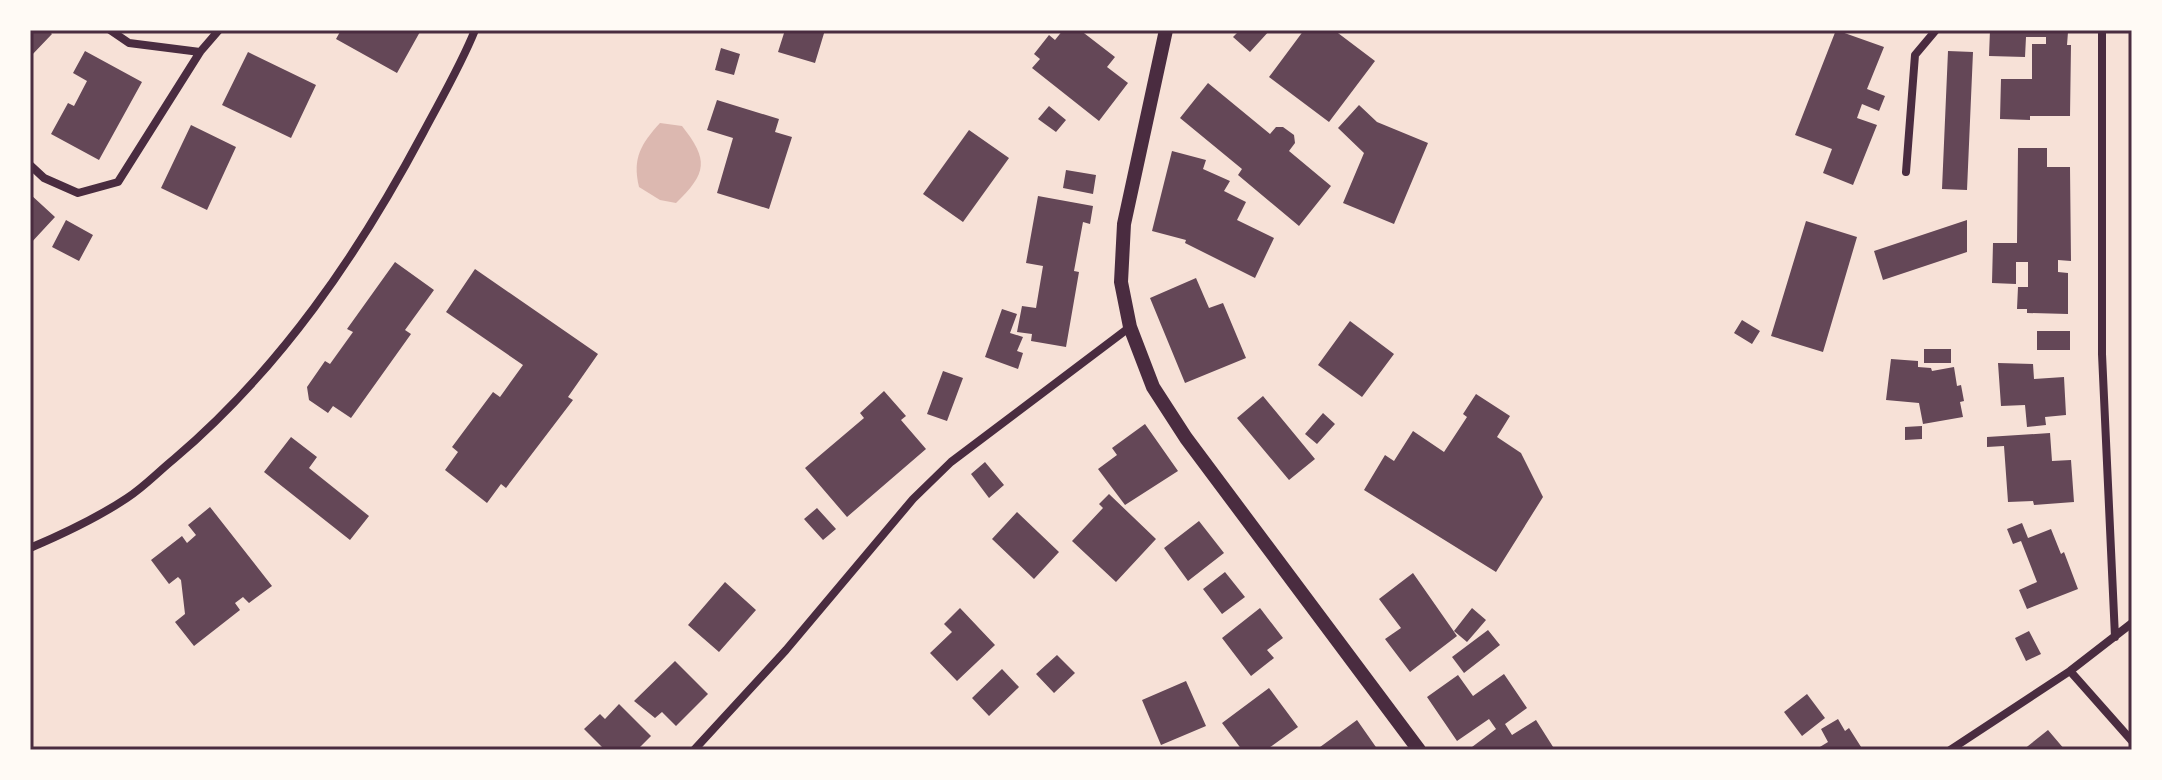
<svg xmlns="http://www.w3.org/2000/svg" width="2162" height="780" viewBox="0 0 2162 780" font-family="Manrope,sans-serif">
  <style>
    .water { fill: #dcb8b0 }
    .building { fill: #644757 }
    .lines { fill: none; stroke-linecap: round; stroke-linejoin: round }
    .minor { stroke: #4a2c40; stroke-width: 8 }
    .tertiary { stroke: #4a2c40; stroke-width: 14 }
    .neatline { fill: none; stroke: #4a2c40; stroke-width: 3 }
  </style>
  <rect width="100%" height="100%" fill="#f7e1d7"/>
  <path class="water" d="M660 123 682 126C709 160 707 173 676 203L660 200 639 187C632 158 641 144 660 123Z"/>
  <path class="building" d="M33 30H48L52 34 30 57V33Z
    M341 30H421L397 73 336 39Z
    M785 30H825L815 63 778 52Z
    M1063 30H1080L1115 57 1107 67 1128 83 1099 121 1032 68 1040 59 1034 54 1049 35 1055 40Z
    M1234 30H1270L1250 52 1233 37 1237 33Z
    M1304 30H1334L1375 61 1329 122 1269 77Z
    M1836 30 1884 47 1867 89 1885 96 1879 111 1862 104 1857 118 1877 125 1853 185 1823 173 1832 149 1795 135Z
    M1990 30 2068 32 2067 45H2071L2070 116H2030V120L2000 119 2001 79H2032V44H2046V37H2026L2025 57 1989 56Z
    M721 48 740 54 734 75 715 70Z
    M85 51 142 82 99 160 51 134 68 103 74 106 87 81 73 73Z
    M1948 51 1973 52 1967 190 1942 189Z
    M248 52 316 85 291 138 222 105Z
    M1208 83 1270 134 1276 127H1283L1294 135 1295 143 1289 151 1331 186 1299 226 1238 175 1242 169 1180 118Z
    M717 100 779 119 775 132 792 137 769 209 717 193 733 138 707 130Z
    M1359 105 1377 122 1428 143 1394 224 1343 203 1364 153 1338 128Z
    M1049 106 1066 120 1056 132 1038 119Z
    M191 125 236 147 207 210 161 188Z
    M969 130 1009 158 963 222 923 194Z
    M2018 148H2047V167H2070L2071 261 2058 260V272L2068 273V314L2027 313V309H2017L2018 287H2028V262H2016V284L1992 283 1993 243H2017Z
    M1172 151 1206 160 1203 169 1230 181 1224 191 1246 202 1237 220 1274 238 1255 278 1185 243 1186 240 1152 231Z
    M1066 170 1096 175 1093 194 1063 188Z
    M30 194 55 217 30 244Z
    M1038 196 1093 206 1090 224 1083 222 1074 271 1079 272 1066 347 1031 341 1032 334 1017 332 1022 306 1036 308 1043 266 1026 263Z
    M66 220 93 235 79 261 52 247Z
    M1967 220V252L1883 280 1874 251Z
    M1806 221 1857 237 1823 352 1771 336Z
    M395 262 434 290 405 330 411 334 351 418 333 406 328 413 309 400 307 387 325 361 330 364 353 332 347 329Z
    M475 269 598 354 568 397 573 400 506 488 501 484 487 503 445 470 458 452 452 447 493 392 500 397 523 365 446 312Z
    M1196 278 1209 308 1223 303 1246 358 1185 383 1150 298Z
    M1002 309 1017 314 1010 333 1023 337 1017 351 1023 353 1018 369 985 357Z
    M1742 320 1760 331 1752 344 1734 333Z
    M1350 321 1394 354 1362 397 1318 365Z
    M2037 331H2070V350H2037Z
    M1924 349H1951V363H1924Z
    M1891 359 1918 361V367L1931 368 1932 371 1954 367 1957 386 1961 385 1964 401 1960 402 1963 417 1923 424 1919 403 1886 400Z
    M1998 363 2033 364 2034 379 2064 377 2066 415 2045 417 2046 425 2027 427 2025 405 2001 406Z
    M943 371 963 378 947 421 927 414Z
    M884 391 906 416 901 420 926 449 847 517 805 468 864 418 860 413Z
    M1476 394 1510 416 1497 437 1521 453 1543 497 1496 572 1364 490 1385 455 1394 461 1413 431 1444 452 1467 417 1463 414Z
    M1263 396 1315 459 1289 480 1237 418Z
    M1323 413 1335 424 1317 444 1305 434Z
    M1145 424 1178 471 1125 505 1098 469 1117 455 1112 448Z
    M1922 426V439L1905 440V427Z
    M2050 433 2052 461 2071 460 2074 502 2034 505 2033 501 2008 502 2004 446 1987 447V437Z
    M291 437 317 457 309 468 369 516 350 540 264 472Z
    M985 462 1004 485 989 498 971 474Z
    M1109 494 1156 539 1116 582 1072 541 1103 508 1099 504Z
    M210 507 272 586 249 603 243 597 235 603 240 610 194 646 175 622 185 614 181 580 178 577 169 584 151 560 182 536 187 543 196 535 188 525Z
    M817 508 836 529 823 540 804 519Z
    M1017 512 1059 552 1034 579 992 539Z
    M1199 521 1224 553 1188 581 1164 548Z
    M2022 523 2028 538 2051 529 2061 554 2064 552 2078 589 2027 609 2019 590 2037 582 2021 541 2013 544 2007 529Z
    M1225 572 1245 597 1222 614 1203 589Z
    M1413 573 1457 636 1410 672 1385 639 1401 628 1379 599Z
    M725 582 756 610 719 652 688 625Z
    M960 608 995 645 957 681 930 653 952 632 944 624Z
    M1260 608 1283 638 1267 650 1274 658 1251 676 1222 638Z
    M1472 608 1486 620 1467 642 1454 631Z
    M1488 630 1500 645 1464 673 1452 657Z
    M2029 631 2041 654 2026 661 2015 638Z
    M1057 655 1075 673 1054 693 1036 674Z
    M675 661 708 694 676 726 662 712 655 718 634 701Z
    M1002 669 1019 687 989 716 972 698Z
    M1504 674 1527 708 1505 724 1512 735 1536 720 1555 750H1468L1496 729 1489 719 1457 741 1427 697 1458 675 1473 696Z
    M1186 681 1206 726 1161 745 1142 700Z
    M1269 688 1298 727 1266 750H1242L1222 723Z
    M1807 694 1825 718 1802 736 1784 712Z
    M619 704 651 736 637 750H605L584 729 600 714 605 719Z
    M1838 719 1845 731 1849 728 1863 750H1815L1828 742 1821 729Z
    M1357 720 1378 750H1316Z
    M2048 730 2065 750H2023Z"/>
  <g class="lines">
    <path class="minor" d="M110 30 129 43 200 52
      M2102 30V354L2115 637
      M30 165 44 178 78 193 118 182 200 52 219 30
      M1906 172 1915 55 1936 30
      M30 548C63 534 97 518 127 498 144 487 158 472 174 459 280 369 358 255 423 133 441 99 461 65 475 30
      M2070 671 2132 741
      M694 750 786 650 913 499 951 462 1130 327
      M1950 750 2070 671 2132 623"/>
    <path class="tertiary" d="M1166 30 1124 224 1121 282 1130 327 1153 387 1186 438 1419 750"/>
  </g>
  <rect width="2162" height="780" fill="none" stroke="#fffaf5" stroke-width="64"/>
  <rect x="32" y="32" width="2098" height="716" class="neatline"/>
</svg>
